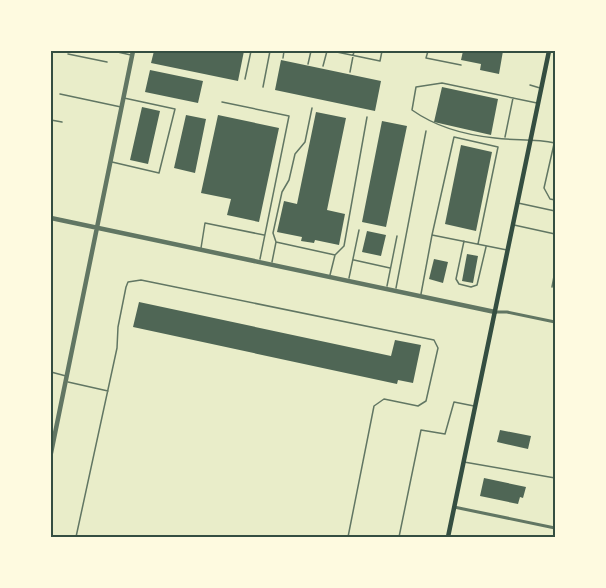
<svg xmlns="http://www.w3.org/2000/svg" width="606" height="588" viewBox="0 0 606 588" font-family="Montserrat,sans-serif">
  <style>
    .building { fill: #4f6655 }
    .lines { fill: none; stroke-linecap: round; stroke-linejoin: round }
    .service { stroke: #617663; stroke-width: 1.5 }
    .minor { stroke: #617663; stroke-width: 3 }
    .tertiary { stroke: #617663; stroke-width: 4.5 }
    .secondary { stroke: #344e41; stroke-width: 4.5 }
    .neatline { fill: none; stroke: #344e41; stroke-width: 2 }
  </style>
  <rect width="100%" height="100%" fill="#e9edc9"/>
  <path class="building" d="M154 51H244L238 81 151 63Z
    M463 51H503L499 74 480 70 481 64 461 60Z
    M281 60 381 81 375 111 275 90Z
    M150 70 203 81 198 103 145 92Z
    M442 87 498 99 491 135 434 122Z
    M142 107 160 111 148 164 130 160Z
    M316 112 346 118 327 210 345 214 339 245 315 240 314 243 301 241 302 237 277 232 284 201 297 204Z
    M186 115 206 119 195 173 174 168Z
    M218 115 279 128 259 222 227 215 231 199 201 193Z
    M382 121 407 126 386 227 362 222Z
    M461 145 492 152 476 231 445 224Z
    M367 231 386 235 381 256 362 252Z
    M467 254 478 256 473 283 462 281Z
    M434 259 448 262 443 283 429 279Z
    M139 302 391 356 395 340 421 345 413 383 398 380 397 384 133 327Z
    M500 430 531 436 528 449 497 442Z
    M484 478 526 487 523 498 520 497 518 504 480 496Z"/>
  <g class="lines">
    <path class="service" d="M113 51 131 55
      M332 51 380 61 382 51
      M428 51 426 58 461 65
      M68 54 107 62
      M283 58 284 51
      M308 64 311 51
      M323 66 327 51
      M350 72 354 51
      M245 79 251 51
      M530 85 540 88
      M263 87 270 51
      M60 94 121 107
      M222 102 289 116 260 259
      M537 103 442 83 416 87 412 110C436 127 465 135 495 138 516 141 533 138 555 143
      M51 120 62 122
      M505 137 513 98
      M554 144 544 188 550 199 555 200
      M112 162 159 173 175 109 124 98
      M518 203 555 211
      M514 225 555 234
      M432 235 454 137 498 147 478 244
      M464 241 456 279 459 284 471 287 477 285 486 247
      M276 242 273 233 282 192 289 180 295 154 305 142 312 108
      M201 248 205 223 264 235
      M335 255 344 246 367 117
      M354 260 390 268
      M272 262 276 242 335 255 330 275
      M349 278 359 230
      M387 286 397 236
      M552 287 555 271
      M396 288 426 131
      M421 294 432 235 507 250
      M51 372 66 376
      M68 382 108 391
      M464 462 555 478
      M76 537 117 348 118 327 126 287 128 282 141 280 434 340 438 348 426 401 418 406 384 399 374 406 348 537
      M399 537 421 430 445 434 454 402 474 406"/>
    <path class="minor" d="M495 312H507L555 322
      M454 507 555 528"/>
    <path class="tertiary" d="M51 218 495 312
      M51 453 133 51"/>
    <path class="secondary" d="M448 537 549 51"/>
  </g>
  <rect width="606" height="588" fill="none" stroke="#fefae0" stroke-width="105"/>
  <rect x="52" y="52" width="502" height="484" class="neatline"/>
</svg>
